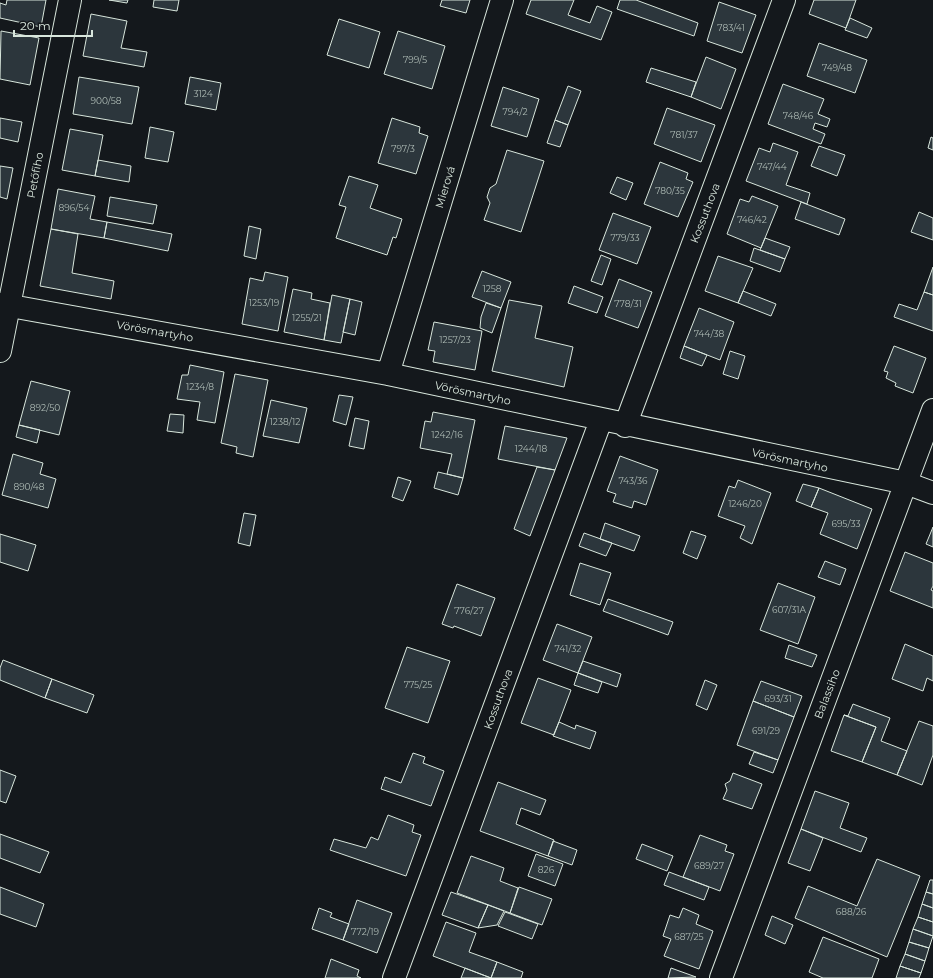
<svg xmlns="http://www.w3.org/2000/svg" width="933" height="978" viewBox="0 0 933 978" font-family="Montserrat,sans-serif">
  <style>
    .building { fill: #2c363c; stroke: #d8e6dc }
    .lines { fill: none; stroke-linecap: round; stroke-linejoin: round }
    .minor-casing { stroke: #d8e6dc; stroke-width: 24 }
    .minor { stroke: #14181c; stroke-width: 22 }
    .labels { text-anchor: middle; stroke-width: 3; stroke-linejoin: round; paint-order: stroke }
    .number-label { font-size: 9px; fill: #adbab4 }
    .street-label { font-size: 11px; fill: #d8e6dc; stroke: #14181c }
  </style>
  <rect width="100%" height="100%" fill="#14181c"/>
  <path class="building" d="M7 0H46L41 27 0 18V3L6 5Z
    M109 0H128L127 3Z
    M154 0H179L177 11 153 7Z
    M442 0H470L466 13 440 6Z
    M531 0H574L568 15 590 23 597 6 612 12 601 40 526 14Z
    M620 0H636L698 23 694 36 617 9Z
    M814 0H856L846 28 809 14Z
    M719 2 756 15 742 53 707 41Z
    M91 14 127 21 121 48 147 52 144 67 83 56Z
    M850 18 872 28 867 38 845 30Z
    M339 19 380 32 369 68 327 55Z
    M1 31 39 38 30 85 0 79Z
    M398 31 445 46 432 89 384 74Z
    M819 43 867 60 855 93 807 76Z
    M706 57 736 69 721 109 691 97Z
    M651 68 696 82 691 97 646 82Z
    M79 77 139 87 132 124 73 114Z
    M190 77 221 83 216 110 185 104Z
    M783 84 824 99 818 114 830 119 827 127 815 123 813 129 825 134 821 144 768 124Z
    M568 86 581 91 568 125 555 120Z
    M503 87 539 99 527 137 491 126Z
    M667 108 715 125 701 162 654 144Z
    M0 118 22 122 18 142 0 138Z
    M392 118 420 127 419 133 428 136 416 174 378 163Z
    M555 120 568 125 560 147 547 143Z
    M150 127 174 132 168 162 145 158Z
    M70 129 103 135 95 176 62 170Z
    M931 137 933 138V150L928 148Z
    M773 143 798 152 786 185 810 193 807 204 746 181 759 148 770 152Z
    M819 146 845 155 837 176 811 166Z
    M507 150 544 161 521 232 484 220 490 203 487 197 490 188 496 184Z
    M98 160 131 166 129 182 95 176Z
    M660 162 688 173 686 179 693 182 678 217 644 204Z
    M0 166 13 168 7 199 0 197Z
    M349 176 378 185 370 208 402 219 396 238 393 237 387 255 336 238 346 207 339 205Z
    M617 177 633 183 626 200 610 193Z
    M58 189 95 196 90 219 107 222 104 238 51 229Z
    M752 196 778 206 761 248 727 234 740 199 749 202Z
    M110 197 157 205 153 224 107 216Z
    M801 202 845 219 839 235 795 219Z
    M919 212 933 218V240L911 232Z
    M613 213 651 227 637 264 599 250Z
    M107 222 172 234 168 251 104 238Z
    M249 226 261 229 256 259 244 256Z
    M51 229 78 234 72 273 114 281 111 299 40 286Z
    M765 238 790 247 785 259 760 250Z
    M754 248 785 259 780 272 750 261Z
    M601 255 611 259 602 285 591 281Z
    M718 256 753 268 738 303 705 291Z
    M933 267V295L924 292Z
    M482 271 511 282 501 308 472 297Z
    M265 272 288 277 278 331 242 324 250 278 263 281Z
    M619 279 652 292 638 328 605 316Z
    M574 286 603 297 597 313 568 303Z
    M293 289 312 293 311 299 330 303 324 340 284 332Z
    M743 291 776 304 771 316 738 303Z
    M924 292 933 295V331L894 317 899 304 917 310Z
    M332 295 350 299 341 343 324 340Z
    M350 299 362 302 355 335 343 332Z
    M509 300 542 306 535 338 573 347 564 387 492 371Z
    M486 303 501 308 492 333 480 328 481 317Z
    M699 308 734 322 720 360 684 346Z
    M434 322 482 331 475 370 433 362 435 351 428 350Z
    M684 346 707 355 702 366 680 358Z
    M894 346 926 358 913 393 895 386 896 383 886 378 888 372 884 371Z
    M730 351 745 356 738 379 723 374Z
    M190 365 224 372 215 423 197 420 200 402 177 399 182 375H188Z
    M235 374 268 380 253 457 236 453 237 447 221 443Z
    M31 381 70 391 59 435 19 425Z
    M339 395 353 397 346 425 333 421Z
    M271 400 307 408 299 443 263 436Z
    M433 412 475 420 463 478 447 474 452 454 420 448 425 421 431 422Z
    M170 414 184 415 183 433 167 431Z
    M355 418 369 421 364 449 349 446Z
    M19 425 40 430 37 443 16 437Z
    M505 426 567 438 555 470 498 459Z
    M13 454 43 463 40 474 56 479 48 508 2 495Z
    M620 456 658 470 646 505 634 501 632 508 613 502 616 494 607 491Z
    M537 467 555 470 530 536 514 529Z
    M438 472 463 478 458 495 434 488Z
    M398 477 411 481 403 501 392 497Z
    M738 480 771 493 752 544 740 538 745 526 718 516 729 486 735 488Z
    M803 484 819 488 811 507 796 501Z
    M819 488 872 509 857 549 820 534 828 513 811 507Z
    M244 513 256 515 250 546 238 543Z
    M605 523 640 536 634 551 600 539Z
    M933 527V547L926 544Z
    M691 531 706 536 697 559 683 553Z
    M584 533 612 543 606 556 579 546Z
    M0 534 36 545 28 571 0 562Z
    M905 552 933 563V586L931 590 933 591V608L890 591Z
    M825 561 846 569 840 585 818 577Z
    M580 563 611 573 600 605 570 595Z
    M778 583 815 597 798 644 760 630Z
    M457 584 495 598 481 636 454 626 453 628 442 624Z
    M608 599 673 622 668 635 603 611Z
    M557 624 592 637 578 673 543 660Z
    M905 644 933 656V681L927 678 923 691 892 679Z
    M789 645 817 655 812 667 785 658Z
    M407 647 450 661 428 723 385 708Z
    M3 660 52 679 45 698 0 680V668Z
    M583 661 621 674 617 687 578 673Z
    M578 673 602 682 598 693 574 685Z
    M538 678 571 690 554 735 521 723Z
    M52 679 94 695 87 713 45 698Z
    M705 680 717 685 707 710 696 705Z
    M761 681 802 696 794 717 753 701Z
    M753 701 794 717 778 760 737 745Z
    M853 704 890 718 881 741 907 751 897 775 862 762 876 727 844 715 848 716Z
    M844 715 876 727 862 762 831 751Z
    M919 721 933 726V755L922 785 897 775Z
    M559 722 575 729 576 725 596 732 590 749 553 736Z
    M754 752 778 760 773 773 749 764Z
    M413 753 425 757 423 763 444 771 431 806 381 789 385 777 401 783Z
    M0 770 16 776 6 803 0 801Z
    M733 773 762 784 752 809 723 799 727 790 725 784 730 781Z
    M498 782 546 800 540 815 521 808 516 824 554 840 548 856 480 831Z
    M815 791 849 803 840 828 867 838 861 852 801 829Z
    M388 815 414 825 412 832 421 835 406 876 330 850 334 839 366 848 371 837 378 840Z
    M801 829 823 838 810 871 788 863Z
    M0 834 49 852 40 873 0 858Z
    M700 835 727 845 725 851 734 854 720 891 683 877Z
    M553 841 577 850 572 865 548 856Z
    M642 844 673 856 667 871 636 859Z
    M536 854 563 864 555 886 528 876Z
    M471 856 504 868 500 881 518 888 510 913 457 893Z
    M877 859 920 876 887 957 795 918 808 886 857 906Z
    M669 872 709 887 704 900 664 885Z
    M930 880H933V894L926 892Z
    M0 887 44 904 36 927 0 914Z
    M519 887 552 899 542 925 510 913Z
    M451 892 488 905 478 928 442 915Z
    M926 892 933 894V908L922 904Z
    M357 900 392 913 377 953 343 940Z
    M922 904 933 908V922L918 917Z
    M488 905 504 911 497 925 478 928Z
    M319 908 332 913 330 917 349 924 343 940 312 929Z
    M683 908 699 915 696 924 713 931 699 969 664 956 671 939 663 936 670 915 679 918Z
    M505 912 538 924 532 939 498 926Z
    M772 916 793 925 785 944 765 935Z
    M918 917 933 922V936L913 929Z
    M446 922 476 933 469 952 497 962 491 978 433 956Z
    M913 929 933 936 929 948 909 942Z
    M823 937 879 959 872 978H823L809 972Z
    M909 942 929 948 925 961 905 954Z
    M905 954 925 961 921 973 900 966Z
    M331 959 359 970 357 976 361 978H325Z
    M497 962 523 972 521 978H491Z
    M900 966 921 973 919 978H896Z
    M465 968 491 978H461Z
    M671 968 696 977 668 978Z"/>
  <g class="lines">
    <g class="minor-casing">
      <path id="minor" d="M0 304 388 374 906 483 933 493
        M0 351 70 0
        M388 374 502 0
        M625 426 784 0
        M394 978 601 420
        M721 978 933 410"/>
    </g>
    <use href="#minor" class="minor"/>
  </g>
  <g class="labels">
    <g class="number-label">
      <text x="731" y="31">783/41</text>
      <text x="415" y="63">799/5</text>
      <text x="837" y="71">749/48</text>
      <text x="203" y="97">3124</text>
      <text x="106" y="104">900/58</text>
      <text x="515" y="115">794/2</text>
      <text x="798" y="119">748/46</text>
      <text x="684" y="138">781/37</text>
      <text x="403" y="152">797/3</text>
      <text x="772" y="170">747/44</text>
      <text x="670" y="194">780/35</text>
      <text x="74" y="211">896/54</text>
      <text x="752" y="223">746/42</text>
      <text x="625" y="241">779/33</text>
      <text x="492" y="292">1258</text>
      <text x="264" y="306">1253/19</text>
      <text x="628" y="307">778/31</text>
      <text x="307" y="321">1255/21</text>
      <text x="709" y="337">744/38</text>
      <text x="455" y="343">1257/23</text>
      <text x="200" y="390">1234/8</text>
      <text x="45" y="411">892/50</text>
      <text x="285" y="425">1238/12</text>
      <text x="447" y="438">1242/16</text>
      <text x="531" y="452">1244/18</text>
      <text x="633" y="484">743/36</text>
      <text x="29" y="490">890/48</text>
      <text x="745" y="507">1246/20</text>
      <text x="846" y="527">695/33</text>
      <text x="789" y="613">607/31A</text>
      <text x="469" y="614">776/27</text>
      <text x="568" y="652">741/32</text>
      <text x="418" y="688">775/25</text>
      <text x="778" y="702">693/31</text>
      <text x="766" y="734">691/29</text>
      <text x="709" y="869">689/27</text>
      <text x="546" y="873">826</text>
      <text x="851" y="915">688/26</text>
      <text x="365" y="935">772/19</text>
      <text x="689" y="940">687/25</text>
    </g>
    <g class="street-label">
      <text transform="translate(35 175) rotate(-79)" y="4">Petőfiho</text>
      <text transform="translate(445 187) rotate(-73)" y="4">Mierová</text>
      <text transform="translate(705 213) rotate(-69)" y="4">Kossuthova</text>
      <text transform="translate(155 331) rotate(10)" y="4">Vörösmartyho</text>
      <text transform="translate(473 393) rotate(12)" y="4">Vörösmartyho</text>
      <text transform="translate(790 460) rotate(12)" y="4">Vörösmartyho</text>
      <text transform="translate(827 694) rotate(-69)" y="4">Balassiho</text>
      <text transform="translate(498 699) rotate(-70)" y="4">Kossuthova</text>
    </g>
  </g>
  <path d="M14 30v6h78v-6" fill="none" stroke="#d8e6dc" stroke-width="2"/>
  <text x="20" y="30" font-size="12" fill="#d8e6dc" stroke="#14181c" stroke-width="3" paint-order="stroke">20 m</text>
</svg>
